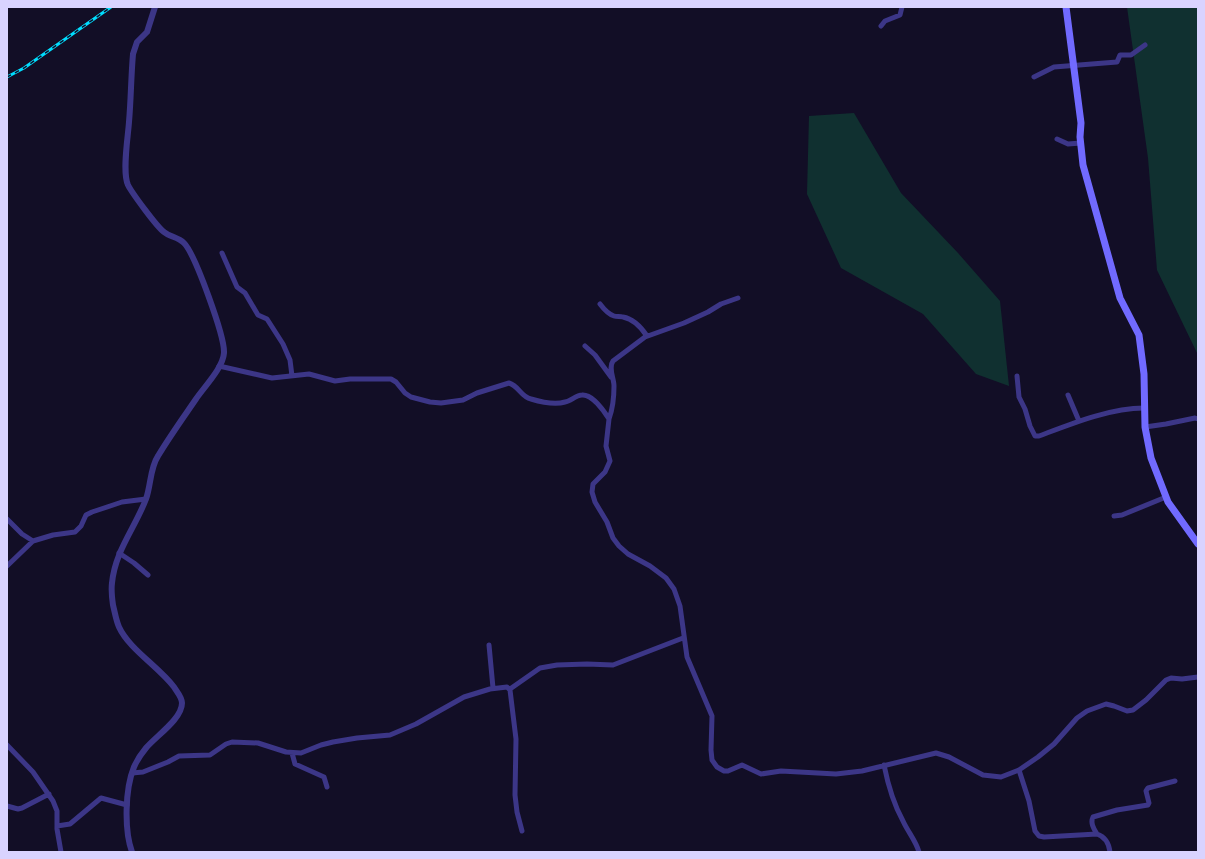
<svg xmlns="http://www.w3.org/2000/svg" width="1205" height="859" viewBox="0 0 1205 859" font-family="Poppins,sans-serif">
  <style>
    .green { fill: #103030 }
    .lines { fill: none; stroke-linecap: round; stroke-linejoin: round }
    .minor { stroke: #3c3687; stroke-width: 5 }
    .tertiary { stroke: #3c3687; stroke-width: 6 }
    .secondary { stroke: #716aff; stroke-width: 7 }
    .rail-casing { stroke: #00ddfe; stroke-width: 3 }
    .rail { stroke: #120e26; stroke-width: 1.5; stroke-dasharray: 4.5; stroke-linecap: butt }
  </style>
  <rect width="100%" height="100%" fill="#120e26"/>
  <path class="green" d="M1127 7H1198V355L1157 270 1148 158Z
    M854 113 901 193 958 253 1000 301 1009 386 976 374 923 314 841 268 807 194 809 116Z"/>
  <g class="lines">
    <path class="minor" d="M881 26 885 21 900 15 902 7
      M1034 77 1054 67 1117 62 1120 55H1131L1145 45
      M1057 139 1068 144 1081 143
      M222 253 237 287 245 293 258 315 267 319 283 344 290 360 292 376
      M600 304C603 308 608 314 614 316 617 317 620 316 623 317 634 319 641 327 647 336
      M585 346 595 355 611 377
      M219 366 272 378 309 374 335 381 350 379H391L396 382 405 393 411 397 430 402 441 403 463 400 477 393 509 383C519 386 521 397 531 399 541 402 555 405 565 402 571 401 576 395 582 395 592 394 604 411 609 419L606 446 610 461 605 472 593 484 592 492 595 502 607 522 613 538 619 546 628 554 650 566 666 578 674 589 680 606 687 657 712 716 711 750 712 760 717 767 724 771H728L742 765 761 774 781 771 836 774 862 771 936 753 949 757 983 775 1001 777 1019 770 1038 757 1054 744 1077 718 1087 711 1106 704 1114 706 1127 711 1133 710 1146 700 1166 680 1171 678 1182 679 1198 677
      M1017 376 1019 397 1025 409 1030 426 1035 436H1039C1071 424 1110 408 1144 408
      M1068 395 1079 421
      M609 419C613 408 614 398 614 386 614 378 608 368 613 361L645 337 684 323 708 312 721 304 738 298
      M1145 427 1166 424 1195 418 1198 419
      M1114 516 1122 515 1166 497
      M7 519 22 534 33 541 53 535 75 532 81 526 86 515 92 512 122 502 146 499
      M119 553 134 563 148 575
      M7 566 33 541
      M489 645 493 688
      M510 689 540 668 557 665 587 664 613 665 683 638
      M7 745 33 772 53 801 57 811V829L61 852
      M292 753 295 764 324 777 327 787
      M884 765C888 785 893 803 903 821 908 832 916 841 919 852
      M1019 770 1029 801 1035 831 1039 836 1044 837 1097 834C1106 837 1109 844 1110 852
      M132 773 143 772 168 762 179 756 210 755 226 744 232 742 258 743 286 752 301 753 321 745 333 742 357 738 390 735 416 724 464 697 490 689 507 687 510 690 516 739 515 795 517 812 522 831
      M7 806 18 809 22 808 49 794
      M57 826 70 824 101 798 127 805
      M1097 834C1094 829 1090 823 1093 817L1117 810 1148 805 1149 803 1146 791 1148 788 1175 781"/>
    <path class="tertiary" d="M132 852C124 830 125 789 134 767 137 760 141 754 146 748 156 736 182 719 182 703 182 697 177 692 174 687 159 667 129 649 119 627 116 620 115 613 113 605 112 598 111 590 112 583 115 551 135 528 146 499 151 485 150 468 158 456 170 436 183 418 196 399 204 387 223 368 224 353 225 337 195 254 184 243 178 237 170 237 164 232 157 227 132 193 128 185 122 172 128 137 129 122 131 99 131 77 133 54L137 42 147 32 155 7"/>
    <path class="secondary" d="M1066 7 1081 123 1080 137 1083 165 1120 298 1139 335 1144 374 1145 427 1151 458 1168 502 1198 544"/>
    <g class="rail-casing">
      <path id="rail" d="M7 77 24 68 111 7"/>
    </g>
    <use href="#rail" class="rail"/>
  </g>
  <rect width="1205" height="859" fill="none" stroke="#d9d3ff" stroke-width="16"/>
</svg>
